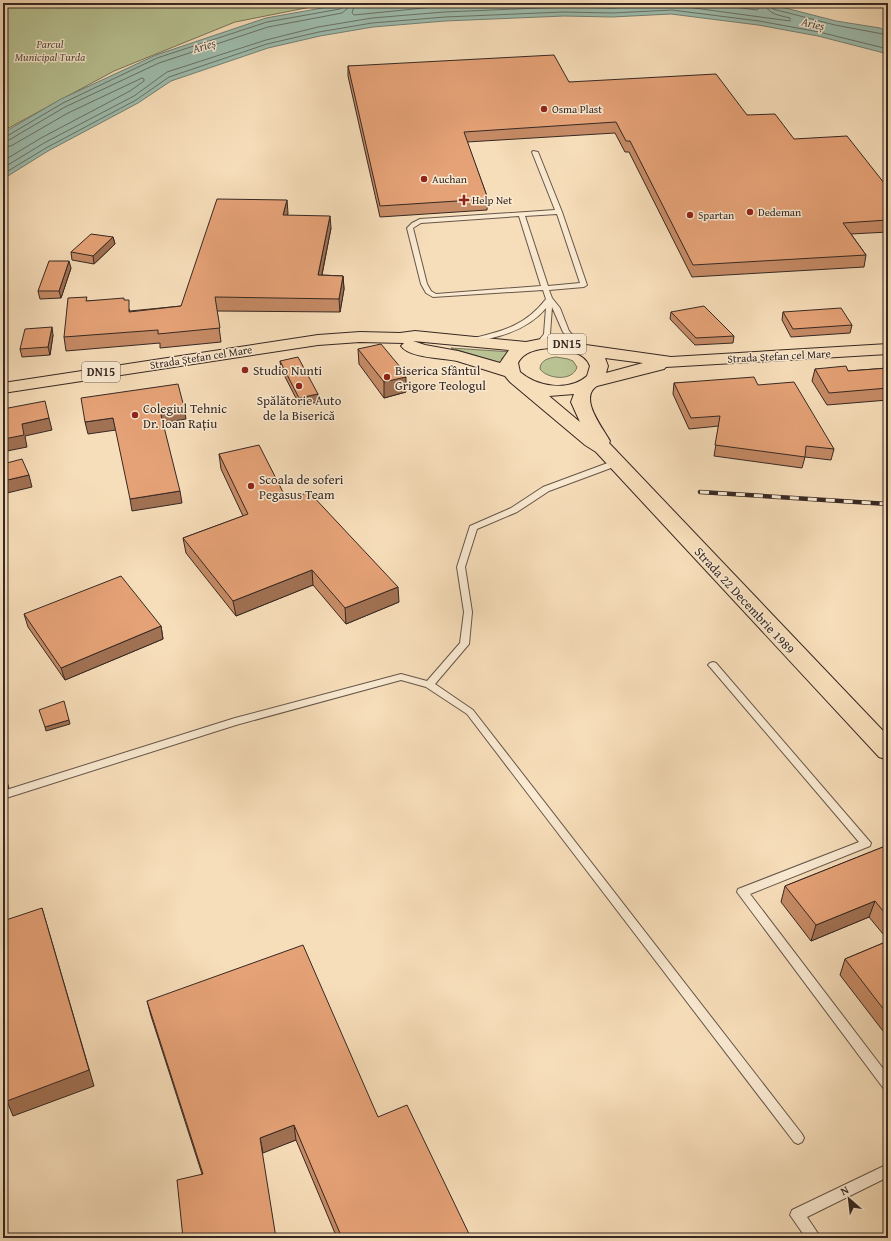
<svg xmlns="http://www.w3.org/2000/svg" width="891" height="1241" viewBox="0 0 891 1241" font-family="'Gentium Book Plus',serif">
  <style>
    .green { fill: #b8c293; stroke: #77755b }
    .water { fill: #9dbcad; stroke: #748176 }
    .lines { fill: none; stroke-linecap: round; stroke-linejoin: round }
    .shore { stroke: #6a7268; stroke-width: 1 }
    .service-casing { stroke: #665649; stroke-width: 2 }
    .primary-casing { stroke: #362823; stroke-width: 2 }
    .service { fill: #faead2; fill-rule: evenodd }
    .primary { fill: #f7deba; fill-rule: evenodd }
    .rail-casing { stroke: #362823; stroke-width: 4.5 }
    .rail { stroke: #faead2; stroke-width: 3; stroke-dasharray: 9; stroke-linecap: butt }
    .wall { fill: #c68b66; stroke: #362823 }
    .shaded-wall { fill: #a17153; stroke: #362823 }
    .building { fill: #e6a277; stroke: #362823 }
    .poi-dot { fill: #8f2418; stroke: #faead2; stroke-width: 1.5 }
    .labels { text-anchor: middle; stroke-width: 3; stroke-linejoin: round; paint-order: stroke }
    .far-park-label { font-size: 11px; font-style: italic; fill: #564e3f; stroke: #faead2 }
    .far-poi-label { font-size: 11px; fill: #362823; stroke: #faead2; text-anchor: start }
    .far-street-label { font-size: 11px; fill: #362823; stroke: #faead2 }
    .far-water-label { font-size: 12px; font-style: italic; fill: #504d46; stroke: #faead2 }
    .shield { fill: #faead2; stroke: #716258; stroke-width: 1 }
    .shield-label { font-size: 12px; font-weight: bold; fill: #362823 }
    .poi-label { font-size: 13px; fill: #362823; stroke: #faead2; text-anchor: start }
    .street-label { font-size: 13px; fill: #362823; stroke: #faead2 }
  </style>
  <rect width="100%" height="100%" fill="#f7deba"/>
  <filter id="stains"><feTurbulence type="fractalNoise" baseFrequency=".005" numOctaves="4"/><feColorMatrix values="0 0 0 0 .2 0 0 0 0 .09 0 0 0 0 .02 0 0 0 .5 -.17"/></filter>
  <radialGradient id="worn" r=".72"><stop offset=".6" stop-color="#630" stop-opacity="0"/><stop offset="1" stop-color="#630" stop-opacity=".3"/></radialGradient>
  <path class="green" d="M21 3H331L235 22 114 71 3 131V7Z
    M451 348 512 352 502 358 501 363Z
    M556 357 568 359 573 361 577 367C573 382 547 379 540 369 540 360 549 358 556 357Z"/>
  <path class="water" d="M350 3H766L836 21 880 28 888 32V54L818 36 758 25 671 14 612 17 564 16 445 21 373 27 320 36 268 48 171 81 138 103 48 151 3 179V133L61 99 156 55 266 18Z"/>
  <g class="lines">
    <path class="shore" d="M355 3 352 13 354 15 444 6 515 3
      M702 3 757 10 759 8V3
      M770 3V6L773 9 835 25 888 35
      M3 136H7L63 103 157 58 267 22 340 9 343 7 344 3
      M3 141 9 140 65 107 159 63 268 27 342 13 347 9 349 3
      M3 147 11 146 68 113 142 78 144 79V81L130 91 41 138 3 161
      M3 168 44 143 134 96 167 72 266 40 318 27 372 18 444 12 564 7 612 8 672 5 790 21V18C779 15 768 15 765 3
      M3 174 46 148 136 100 169 77 267 44 319 32 372 23 445 17 563 12 612 13 672 10 759 21 819 32 888 49"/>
    <g class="service-casing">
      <path id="service" d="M533 151 538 152 562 212 587 285 584 287 549 290 552 298 560 308 569 331 584 348 580 350H577L563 332 552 307 550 334 542 345 540 346 536 344 544 334 546 308C531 326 510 334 488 339 482 340 475 342 470 341V339C502 331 524 327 546 299L543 290 433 297 426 293 421 284 407 228 412 223 420 219 555 210 532 152ZM557 214 580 283 548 286 525 216ZM519 216 541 286 436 294 431 291 427 284 413 228 421 223Z
        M613 461H619L620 463 619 465 549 491 517 512 477 529 465 567 472 612 469 644 435 684 473 710 802 1134 804 1138 802 1142 798 1144 794 1142 467 714 426 687 401 680 236 725 3 799V791L235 718 401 674 427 681 460 643 464 612 457 567 470 526 511 508 543 487Z
        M713 662 716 663 871 843 870 846 750 894 888 1075V1091L884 1089 737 892 738 889 859 842 710 667 708 665 710 663Z
        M888 1164V1177L807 1217 821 1238H806L790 1215 792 1210Z"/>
    </g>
    <g class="primary-casing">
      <path id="primary" d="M415 331 526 342 546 338H557L586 345 671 357 888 344V354L666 367 664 369 597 386C578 398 603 428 610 441L609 443 888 736V760L879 757 596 452 585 445 510 382 505 376C489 371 473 366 457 361 443 358 409 358 401 346L404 343 360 342 318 345 3 393V383L318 335 360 332 400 333ZM413 341 509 350 500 363 458 351 425 345ZM550 348C564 349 585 351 590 366L587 376C569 392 537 387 520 372L518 363C524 351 538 349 550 348ZM605 358 643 363 606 373 608 366ZM574 394 571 402 580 422 549 396Z"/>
    </g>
    <use href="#service" class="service"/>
    <use href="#primary" class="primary"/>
    <g class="rail-casing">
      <path id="rail" d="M700 492 888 504"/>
    </g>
    <use href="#rail" class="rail"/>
  </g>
  <path class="wall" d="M348 66 569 82 747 115 888 188V232L851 234 866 255 864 267 692 277 629 152H625L615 133 467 142 488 199 487 210 380 217 348 76Z
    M288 213 287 215 331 228 322 275 343 276 344 289 340 312 217 311 221 342 160 348V343L66 351 64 337 87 301 124 300 130 311 181 306Z
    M113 237 115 244 94 264 72 260 71 252Z
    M71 268 61 298 40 299 38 291Z
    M671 312 734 336 733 343 695 345 670 319Z
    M783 312 852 325 850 333 791 337 782 320Z
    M53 335 50 355 22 357 20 349Z
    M358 349 401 368V372L406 392 384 398 359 364Z
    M280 361 318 402 300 406 281 369Z
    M888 368V400L827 405 812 381 815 369 848 371Z
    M674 383 758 385 834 449 831 460 805 457 802 468 714 456 719 426 689 429 673 394Z
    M219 454 287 500 399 602 346 624 313 585 236 616 186 553 183 538 243 516 221 469Z
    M24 614 161 626 163 639 65 680 28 627Z
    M888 845V940L869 917 811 941 781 902 785 886Z
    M888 941V1029L883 1031 840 975 845 959Z
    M147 1001 378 1117 471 1238H337L296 1140 202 1174 151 1016Z"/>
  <path class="shaded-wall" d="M287 200 288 213 284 228 283 215Z
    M330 216 331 228 319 289 318 275Z
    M113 237 115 244 94 264 93 256Z
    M69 261 71 268 61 298 59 291Z
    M343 276 344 289 340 312 339 299Z
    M52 327 53 335 50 355 48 347Z
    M401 368V378L406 377V392L384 398V382L399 369Z
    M318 394V402L300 406 299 398Z
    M184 407 186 419 162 423 160 411Z
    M49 418 52 430 25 436 27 447 7 451 4 440 3 441V434L22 424Z
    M113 418 116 430 88 434 85 422Z
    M29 475 32 487 3 494V481Z
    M180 491 182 503 132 511 130 499Z
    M312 570 313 585 236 616 233 601Z
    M398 587 399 602 346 624 345 608Z
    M161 626 163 639 65 680 61 668Z
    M69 720 70 724 46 731 45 727Z
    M6 779 9 788 3 790V780Z
    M875 901 869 917 811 941 816 925Z
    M42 908 94 1086 13 1116 7 1101Z
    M888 1018V1029L883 1031Z
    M294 1125 296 1140 263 1153 260 1138Z"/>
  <path class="building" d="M554 55 569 82 716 74 747 115 775 114 794 139 847 136 888 188V220L843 223 866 255 693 265 630 141H626L616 122 464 132 488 199 380 206 348 66Z
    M217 199 287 200 283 215 330 216 318 275 343 276 339 299 215 297 220 328 158 334V330L64 337 68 298 87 297 86 301 124 298V300H129V312L181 306Z
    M91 234 113 237 93 256 71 252Z
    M49 261H69L59 291H38Z
    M704 306 734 336 696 338 671 312Z
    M841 308 852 325 793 329 783 312Z
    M52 327 48 347 20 349 25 329Z
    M381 344 401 368 399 369 406 377 384 382 358 349Z
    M298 357 318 394 299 398 280 361Z
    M846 366 848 371 888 368V388L829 393 815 369Z
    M754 377 758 385 794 382 834 449 806 446 805 457 715 445 720 416 691 418 674 383Z
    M178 384 184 407 160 411 180 491 130 499 113 418 85 422 81 398Z
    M45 401 49 418 22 424 24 435 4 439 3 409Z
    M259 445 287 500 309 492 398 587 345 608 312 570 233 601 183 538 248 514 219 454Z
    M22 459 29 475 3 481V464Z
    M121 576 161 626 61 668 24 614Z
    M64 701 69 720 45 727 39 710Z
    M3 770 6 779 3 780Z
    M888 845V917L875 901 816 925 785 886Z
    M42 908 89 1070 7 1101 3 1084V921Z
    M888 941V1015L845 959Z
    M303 945 378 1117 407 1105 471 1238H342L294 1125 260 1138 276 1238H183L177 1180 203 1174 147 1001Z"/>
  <g class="poi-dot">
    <circle cx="544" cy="109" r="4"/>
    <circle cx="424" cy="179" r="4"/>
    <path d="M462 194h4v4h4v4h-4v4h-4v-4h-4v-4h4z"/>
    <circle cx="750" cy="212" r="4"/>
    <circle cx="690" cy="215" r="4"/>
    <circle cx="245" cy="370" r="4"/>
    <circle cx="387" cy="377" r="4"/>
    <circle cx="299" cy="386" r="4"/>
    <circle cx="135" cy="415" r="4"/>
    <circle cx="251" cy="486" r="4"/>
  </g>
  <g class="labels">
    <g class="far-park-label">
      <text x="50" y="48">Parcul<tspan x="50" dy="13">Municipal Turda</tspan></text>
    </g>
    <g class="far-poi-label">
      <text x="552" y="113">Osma Plast</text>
      <text x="432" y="183">Auchan</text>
      <text x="472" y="204">Help Net</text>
      <text x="758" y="216">Dedeman</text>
      <text x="698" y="219">Spartan</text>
    </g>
    <g class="far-street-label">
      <text transform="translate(779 356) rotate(-3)" y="4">Strada Ștefan cel Mare</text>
      <text transform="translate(201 357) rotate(-9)" y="4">Strada Ștefan cel Mare</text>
    </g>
    <g class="far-water-label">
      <text transform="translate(813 24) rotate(13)" y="4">Arieș</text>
      <text transform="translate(204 46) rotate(-17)" y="4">Arieș</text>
    </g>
    <g class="shield">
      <rect x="548" y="334" width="38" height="20" rx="3"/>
      <rect x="82" y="362" width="38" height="20" rx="3"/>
    </g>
    <g class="shield-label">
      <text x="567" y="348">DN15</text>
      <text x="101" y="376">DN15</text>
    </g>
    <g class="poi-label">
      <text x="253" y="375">Studio Nunti</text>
      <text x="395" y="375">Biserica Sfântul<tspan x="395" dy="15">Grigore Teologul</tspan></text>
      <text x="299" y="405" text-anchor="middle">Spălătorie Auto<tspan x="299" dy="15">de la Biserică</tspan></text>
      <text x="143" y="413">Colegiul Tehnic<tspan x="143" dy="15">Dr. Ioan Rațiu</tspan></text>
      <text x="259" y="484">Scoala de soferi<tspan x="259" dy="15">Pegasus Team</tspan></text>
    </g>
    <g class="street-label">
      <text transform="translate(745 600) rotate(47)" y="5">Strada 22 Decembrie 1989</text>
    </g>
  </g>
  <rect width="891" height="1241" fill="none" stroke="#f7deba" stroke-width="16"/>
  <rect x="4" y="4" width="883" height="1233" fill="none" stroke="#362823" stroke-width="2"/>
  <rect x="8" y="8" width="875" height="1225" fill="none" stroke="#362823"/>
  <g transform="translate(849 1199) rotate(332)" stroke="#faead2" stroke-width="3" paint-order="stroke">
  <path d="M0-3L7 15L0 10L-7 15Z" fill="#362823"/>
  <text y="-6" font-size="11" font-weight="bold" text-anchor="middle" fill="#362823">N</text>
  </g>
  <rect width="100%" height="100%" filter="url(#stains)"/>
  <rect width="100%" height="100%" fill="url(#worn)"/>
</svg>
